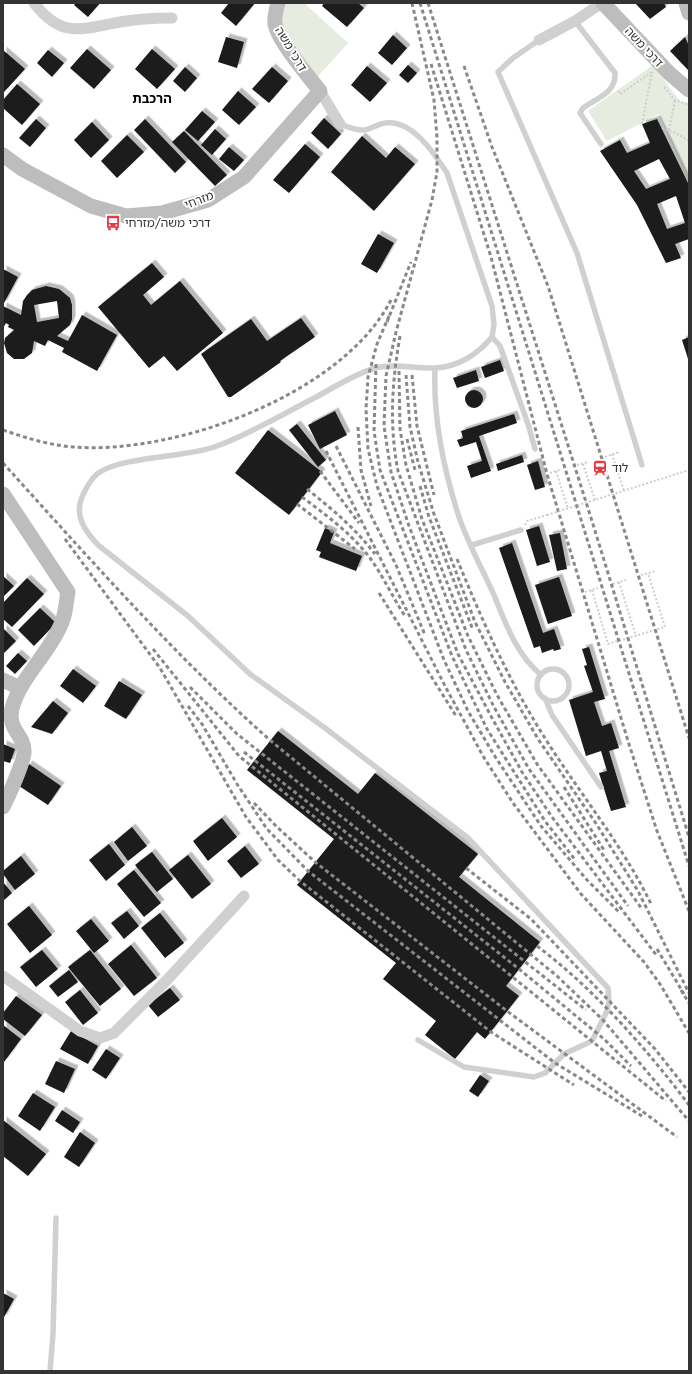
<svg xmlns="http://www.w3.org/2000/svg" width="692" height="1374" viewBox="0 0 692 1374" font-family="Jost,'Noto Sans Hebrew',sans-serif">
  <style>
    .green { fill: #e6ecdf }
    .building { fill: #1a1a1a; fill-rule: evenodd; filter: url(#shadow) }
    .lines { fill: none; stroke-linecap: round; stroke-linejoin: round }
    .path { stroke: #cdcdcd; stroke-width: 2; stroke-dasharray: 2 2; stroke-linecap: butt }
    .lane { stroke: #d0d0d0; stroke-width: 5.5 }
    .street { stroke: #d0d0d0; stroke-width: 11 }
    .secondary { stroke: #bdbdbd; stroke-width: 15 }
    .rail { stroke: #888; stroke-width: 3; stroke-dasharray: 4 3; stroke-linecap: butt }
    .path-bridge { stroke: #cdcdcd; stroke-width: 2; stroke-dasharray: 2 2; stroke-linecap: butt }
    .labels { text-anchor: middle; stroke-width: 4; stroke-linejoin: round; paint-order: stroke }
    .street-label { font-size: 12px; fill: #333; stroke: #fff }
    .poi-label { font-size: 12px; fill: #333; stroke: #fff; text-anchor: start }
    .neighbourhood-label { font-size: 13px; font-weight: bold; fill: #000; stroke: #fff }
  </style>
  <defs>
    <filter id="shadow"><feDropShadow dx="3.5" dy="-3.5" stdDeviation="0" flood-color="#0004"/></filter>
  </defs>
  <rect width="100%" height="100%" fill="#fff"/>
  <path class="green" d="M278 3H304L348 43 313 82 275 17Z
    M653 65 680 101 689 103V183L659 114 607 141 588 111Z"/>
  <path class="building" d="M76 3H100L88 17 74 5Z
    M229 3H255L236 26 221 13Z
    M324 3H358L364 8 347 27 322 6Z
    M635 3H664L666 7 650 19Z
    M393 35 407 48 392 65 378 53Z
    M226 37 244 42 237 68 218 62Z
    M685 37 689 46V71L670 51Z
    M87 49 111 70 94 89 70 68Z
    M152 49 175 69 157 89 135 69Z
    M3 50 25 69 4 92 3 91Z
    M48 50 64 63 52 77 37 63Z
    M408 65 417 73 408 83 399 75Z
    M367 66 387 83 370 102 351 85Z
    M185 67 197 78 185 92 173 81Z
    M272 67 288 81 269 103 252 89Z
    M17 84 40 104 22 125 3 108V100Z
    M238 91 256 107 239 125 222 110Z
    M202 111 215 122 198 141 185 130Z
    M324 118 341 134 328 149 311 133Z
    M36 119 46 128 30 147 19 138Z
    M145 119 186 162 175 173 134 130Z
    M657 119 689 185V239L675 244 681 258 666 263 637 205 600 151 620 140 627 153 650 143 642 124ZM659 159 670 179 646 189 634 171ZM676 196 685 223 667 229 657 204Z
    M92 122 109 140 91 158 74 140Z
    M215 129 226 139 212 155 201 145Z
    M184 131 227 175 215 186 172 142Z
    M127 135 144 152 117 178 101 161Z
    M362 136 386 158 395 147 415 164 374 211 331 172Z
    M305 144 320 157 289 193 273 180Z
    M229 147 244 160 234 171 219 159Z
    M378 234 394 243 377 273 361 264Z
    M152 263 164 277 143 295 151 305 180 281 223 333 177 371 164 356 149 368 98 307Z
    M3 269 18 277 3 305Z
    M46 286 59 289 70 298 72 305V319L70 325 57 336 68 341 82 315 117 335 97 371 62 352 64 348 48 340 45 346 34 341 32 353 24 359H14L7 353 4 343 5 338 14 330 8 327 9 325 6 323 3 328V306L21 315 23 301 27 295 32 290ZM57 301 59 318 37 322 34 305Z
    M301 318 315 337 280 361 281 362 231 397H228L201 354 251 319 267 341Z
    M689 337V362L682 340Z
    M500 360 504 371 485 378 481 367Z
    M476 370 479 381 457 388 453 378Z
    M465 399a9 9 0 1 1 18 0a9 9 0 1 1-18 0Z
    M335 411 347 435 320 449 308 425Z
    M514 414 517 423 479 436 491 471 471 478 467 466 482 461 476 442 460 447 457 440 463 438 461 431Z
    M297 424 326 460 318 467 289 430Z
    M268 430 322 472 289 515 235 473Z
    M522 455 524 462 498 471 496 464Z
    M538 461 545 487 535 490 527 465Z
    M539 526 550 562 537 566 526 530Z
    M325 528 334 532 330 543 362 556 356 571 319 557 321 552 316 550Z
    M560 533 567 569 557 571 549 535Z
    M512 543 543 633 554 629 561 649 554 651 553 649 542 653 540 646 534 648 499 548Z
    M3 576 14 586 3 597Z
    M559 577 572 616 548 624 535 585Z
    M27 578 44 594 12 627 3 619V603Z
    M40 608 56 623 34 646 18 630Z
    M3 628 16 641 3 654Z
    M589 647 605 699 594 702 602 726 611 723 619 748 609 751 626 807 611 811 599 773 607 771 601 751 586 756 569 700 593 692 584 666 587 665 582 649Z
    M18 653 27 661 15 674 6 666Z
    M73 669 96 686 83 703 60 686Z
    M119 681 142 695 126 719 104 706Z
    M53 701 68 713 52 734 31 727Z
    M278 731 358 794 375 773 478 854 459 877 540 942 506 986 519 996 485 1039 477 1032 455 1059 425 1035 436 1021 383 979 396 963 297 885 334 839 247 770Z
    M3 744 15 749 10 763 3 761Z
    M29 764 61 786 48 805 16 784Z
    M222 818 237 837 208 861 193 841Z
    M132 827 147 846 128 861 114 842Z
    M109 844 125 865 106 881 89 860Z
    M245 846 259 864 241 878 227 861Z
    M152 852 173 879 157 892 135 865Z
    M188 855 211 884 192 899 169 870Z
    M21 856 35 874 15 890 3 874V871Z
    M134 870 161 903 144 917 117 884Z
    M3 882 12 893 3 901Z
    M29 906 52 935 30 953 7 924Z
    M127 911 139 926 124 939 111 923Z
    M160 913 184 943 165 958 141 928Z
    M91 919 109 941 94 953 76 931Z
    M131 945 157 978 134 996 108 964Z
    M42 950 58 969 36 987 20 967Z
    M90 950 121 989 100 1006 68 967Z
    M69 970 78 982 58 997 49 986Z
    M170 988 180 1000 158 1017 148 1005Z
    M80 990 98 1013 83 1025 65 1002Z
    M16 996 42 1015 25 1036 3 1019V1013Z
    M3 1025 21 1039 4 1062 3 1061Z
    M71 1031 98 1046 88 1064 60 1049Z
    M106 1049 120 1058 106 1079 92 1070Z
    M56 1061 75 1069 64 1093 45 1084Z
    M480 1075 489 1081 478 1097 469 1091Z
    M33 1093 55 1107 40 1131 18 1116Z
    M62 1110 80 1122 73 1133 55 1121Z
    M3 1120 46 1154 28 1176 3 1156Z
    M80 1132 95 1143 79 1167 64 1157Z
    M3 1293 14 1299 3 1319Z"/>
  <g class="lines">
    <path class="path" d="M664 87 675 100 689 105
      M618 91 620 94 652 72
      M642 124 652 72
      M662 128 676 133 689 141
      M669 130 675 100
      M612 454 624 491
      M605 457 619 452
      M583 464 595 500
      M577 465 589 462
      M556 471 568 509
      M550 473 562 469
      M525 525 527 521 547 515
      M641 575 656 571
      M619 582 636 636
      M613 584 626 580
      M592 590 608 644 665 627 648 573
      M585 592 598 588"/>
    <path class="lane" d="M575 21 615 73C616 93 597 98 583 108L580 113 601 144
      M539 40 513 58 498 72 577 253 642 465
      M340 124C348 127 357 131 364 130 371 129 378 124 385 123 412 119 434 153 447 173L492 306 494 324 492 337 500 346 528 424 535 449
      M435 368C433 418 443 467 458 514 467 542 482 568 494 595 506 624 516 654 541 675
      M472 545 521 530
      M537 685a16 16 0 1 1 32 0a16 16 0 1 1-32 0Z
      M545 698 552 715 601 787
      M418 1040 464 1067 534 1077 545 1073 564 1054 592 1041 607 1011 609 1001 608 988 468 838 325 728 250 674 188 616 98 545C85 531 74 516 82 497 86 488 90 480 97 474 119 456 187 458 217 446 252 433 285 413 318 396 336 386 355 374 375 368 395 363 415 369 435 368 458 367 478 354 492 337
      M50 1371 53 1334 56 1218"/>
    <path class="street" d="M34 3C62 39 81 29 120 22 137 19 155 18 172 18
      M539 40 575 21 602 3
      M320 91 340 124
      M3 976 80 1031 100 1038 114 1033 167 980 244 896"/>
    <path class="secondary" d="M603 3 669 73 689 90
      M686 3 689 13
      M3 155 22 169 91 206 126 216 162 213 208 200 244 177 320 91C308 76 279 42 275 24 274 17 276 10 278 3
      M3 494 68 592C66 601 66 613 62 622 50 653 21 676 12 708 7 730 24 734 24 751 25 760 8 797 3 807
      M3 680 20 688"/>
    <path class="rail" d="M412 3 434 100 437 138V172L432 200 396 332 386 376 384 426 391 472 409 526 458 654 492 718 522 772 552 817 657 956
      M420 3 689 866
      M428 3 592 521 689 837
      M431 64 491 257 547 474 628 741 657 831 689 911
      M464 66 492 147 548 286 689 738
      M389 316 377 344 368 377 366 409 368 449 377 486 444 660 468 711 494 755 541 826 587 880 619 912
      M387 322 411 262
      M400 336C392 382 389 425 398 471L466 650 494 707 529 769 628 906
      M376 364 374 431 380 470 452 656 487 729 545 821 576 861
      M399 371 400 429 406 465 422 519 468 636 497 695 537 764 642 909
      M406 375 410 427 418 462 434 514 475 622 505 682 538 739 597 825 638 891 689 993
      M412 375 417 426 434 495
      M358 427 361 470 371 506
      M3 430C26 438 49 445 73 447 175 455 342 395 391 300
      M407 439 415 470
      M336 446 396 565 425 635
      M326 451 445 686 483 756 513 803 581 894 644 962 660 984 689 1033
      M3 463C89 558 175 656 271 741L557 976 603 1020 689 1121
      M320 471 359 523
      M420 486 429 517 473 630
      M307 489C332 509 356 529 375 554
      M302 497C326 515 352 534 370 558 383 576 393 598 405 616
      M297 504 355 549
      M65 539 160 668 246 817 278 860 300 881 491 1032 574 1085
      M457 559C482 620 508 679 543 735 579 793 623 845 652 906
      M379 593 456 716
      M153 649 239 756 666 1101
      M190 687 237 734 586 1010
      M188 706 202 724 237 784 267 829 308 871 555 1063 642 1116
      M244 752 519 969 604 1039 631 1066
      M564 787 604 850
      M254 803 277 827 315 862 507 1011 677 1137
      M466 868 531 919 655 1049 689 1092
      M537 946C594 989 646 1048 689 1105
      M657 949 684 994
      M681 990 689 1003"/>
    <path class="path-bridge" d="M547 515 689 470"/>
  </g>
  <defs>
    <g id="bus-bare" transform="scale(1.2)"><path d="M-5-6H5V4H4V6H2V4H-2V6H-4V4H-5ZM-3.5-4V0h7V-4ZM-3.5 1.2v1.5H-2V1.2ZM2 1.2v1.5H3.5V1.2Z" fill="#e63946" stroke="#fff" stroke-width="2.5" paint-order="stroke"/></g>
    <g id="station-bare" transform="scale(1.2)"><path d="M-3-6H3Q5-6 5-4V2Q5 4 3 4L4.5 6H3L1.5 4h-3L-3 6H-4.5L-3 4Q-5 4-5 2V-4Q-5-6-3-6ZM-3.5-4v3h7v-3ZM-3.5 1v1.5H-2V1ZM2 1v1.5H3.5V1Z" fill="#e63946" stroke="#fff" stroke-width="2.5" paint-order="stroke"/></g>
  </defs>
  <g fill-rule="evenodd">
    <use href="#bus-bare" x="113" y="223"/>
    <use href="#station-bare" x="600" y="468"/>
  </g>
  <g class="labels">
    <g class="street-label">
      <text transform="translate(644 47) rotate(47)" y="4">דרכי משה</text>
      <text transform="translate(291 49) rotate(59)" y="4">דרכי משה</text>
      <text transform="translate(199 200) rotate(-21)" y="4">מזרחי</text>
    </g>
    <g class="poi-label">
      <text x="125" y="227">דרכי משה/מזרחי</text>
      <text x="612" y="472">לוד</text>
    </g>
    <g class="neighbourhood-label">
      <text x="152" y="103">הרכבת</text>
    </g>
  </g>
  <rect width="692" height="1374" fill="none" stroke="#333333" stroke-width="8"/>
</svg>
